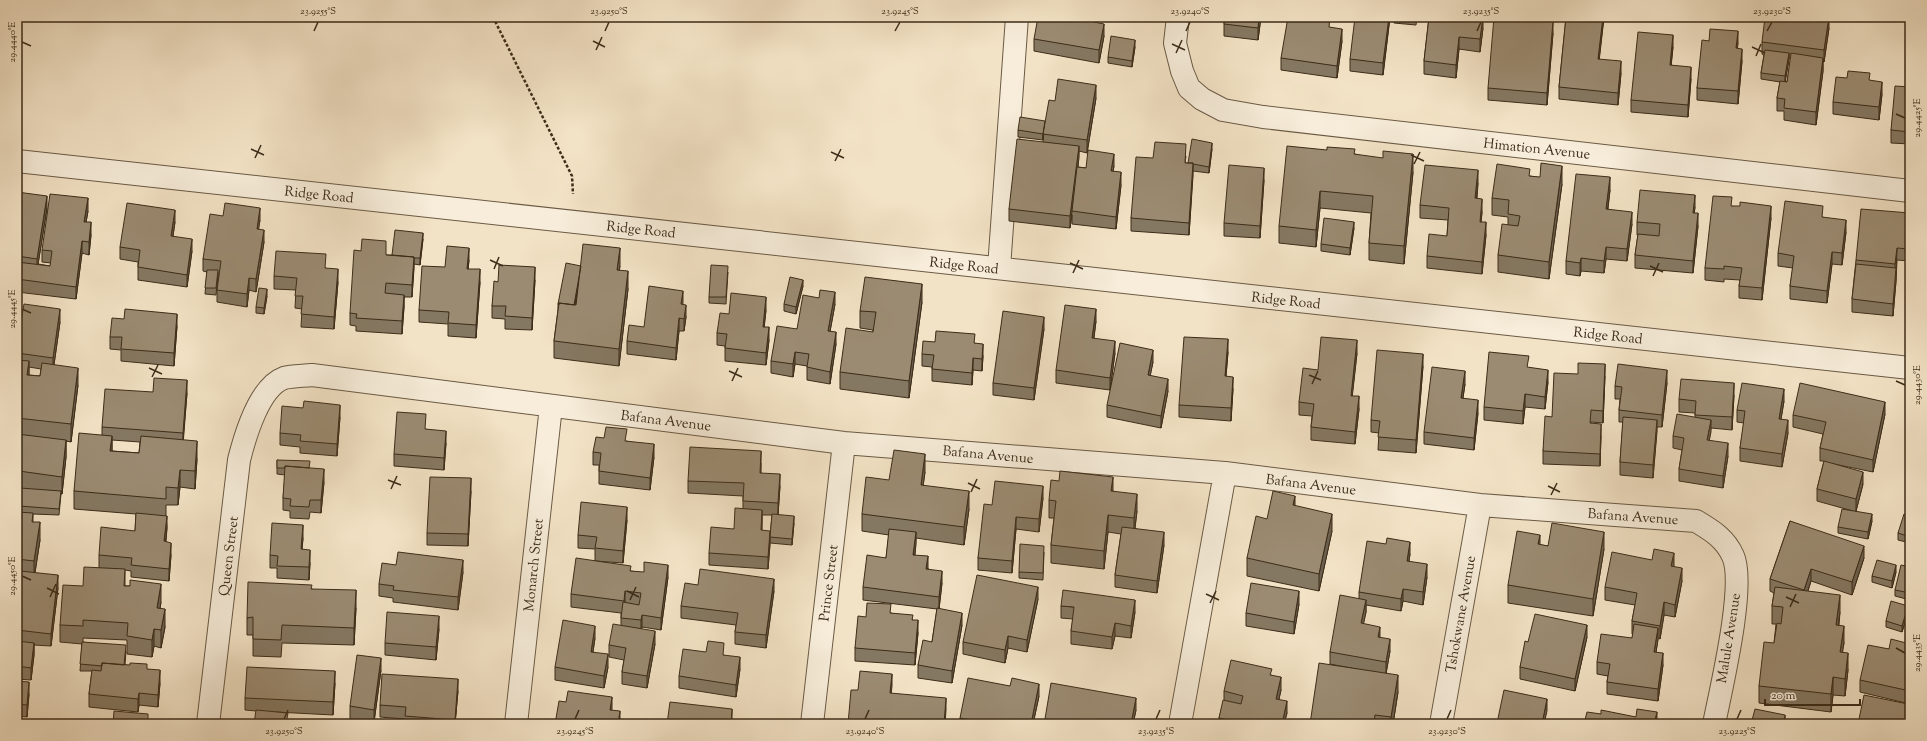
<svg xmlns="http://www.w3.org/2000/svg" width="1927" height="741" viewBox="0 0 1927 741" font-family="'Sorts Mill Goudy',serif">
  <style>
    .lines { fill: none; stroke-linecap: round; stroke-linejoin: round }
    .minor-casing { stroke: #6a5a44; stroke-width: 24 }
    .path { stroke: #3c2c18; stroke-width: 2.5; stroke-dasharray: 3 2; stroke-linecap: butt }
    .minor { stroke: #f7edda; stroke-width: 22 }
    .wall { fill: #857862; stroke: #3c2c18; fill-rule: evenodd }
    .shaded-wall { fill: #6c6150; stroke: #3c2c18 }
    .building { fill: #9b8b72; stroke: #3c2c18 }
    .ticks { fill: none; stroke: #3c2c18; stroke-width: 1.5 }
    .labels { text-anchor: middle; stroke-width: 4; stroke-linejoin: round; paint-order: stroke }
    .street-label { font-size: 14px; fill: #3c2c18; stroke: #f7edda }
    .neatline { fill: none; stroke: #3c2c18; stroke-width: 1.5 }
    .ticks-label { font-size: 10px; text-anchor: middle; fill: #3c2c18 }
  </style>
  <rect width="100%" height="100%" fill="#f3e3c6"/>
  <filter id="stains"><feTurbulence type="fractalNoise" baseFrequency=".005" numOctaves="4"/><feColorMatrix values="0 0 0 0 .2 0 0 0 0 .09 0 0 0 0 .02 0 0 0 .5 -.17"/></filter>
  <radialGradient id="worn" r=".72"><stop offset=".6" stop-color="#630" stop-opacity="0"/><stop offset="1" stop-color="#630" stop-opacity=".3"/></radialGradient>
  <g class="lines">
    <g class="minor-casing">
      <path id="minor" d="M1178 17 1175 43 1182 71 1189 88 1202 99 1223 110 1263 117 1910 191
        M17 161 1910 368
        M999 268 1017 17
        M208 724 239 460C245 436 259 387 284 378 292 376 303 376 312 375L844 443 1225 473 1480 505 1696 521C1711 530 1725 538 1733 556 1746 585 1721 689 1714 724
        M516 724 551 406
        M812 724 844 443
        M1180 724 1225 473
        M1441 724 1480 505"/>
    </g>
    <path class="path" d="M493 17 572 176 573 194"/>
    <use href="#minor" class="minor"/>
  </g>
  <path class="wall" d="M1096 17V22L1104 36 1099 63 1034 51V39Z
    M1225 17H1261L1258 40 1224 36V24Z
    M1390 17 1383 75 1350 71V59Z
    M1394 17H1417L1416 25 1394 23Z
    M1429 17 1483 28 1480 52 1459 49 1456 78 1424 74V61Z
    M1566 17H1604L1599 59 1621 73 1618 105 1559 99V87Z
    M1868 17H1895L1894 20Z
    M1330 27 1342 41 1337 78 1281 70V58Z
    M1829 28 1824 62H1823V71L1816 125 1784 120V111H1777V98L1780 82 1761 79V73L1764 55 1762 54V42ZM1789 58H1791L1787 82 1785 81Z
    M1553 33 1547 105 1488 100V88Z
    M1709 41 1738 43 1737 48 1742 61 1738 104 1697 100V88Z
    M1135 47 1132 67 1108 63V57Z
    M1673 47 1671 65 1691 79 1688 117 1631 112V100Z
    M1870 81 1882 94 1879 120 1833 114V102Z
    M1910 87V144L1891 143V130Z
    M1096 98 1087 153 1079 151 1078 167 1086 168 1114 166 1113 171 1121 185 1116 229 1072 224V215L1070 228 1009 221V209L1043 142V135V140L1018 137V130L1045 127 1055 101Z
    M1212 149 1209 173 1193 171 1189 235 1131 231V218L1153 158 1186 156 1185 163H1188Z
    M1355 154 1413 172 1404 264 1369 260V243L1371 213 1320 208 1316 247 1279 243V226Z
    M1530 176 1562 184 1549 279 1498 272V255L1508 225V217L1492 215V198Z
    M1264 180 1260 238 1224 236V223Z
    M1478 183 1477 199 1482 212 1481 222 1486 235 1482 274 1427 268V256L1447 236 1448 220 1420 218V205Z
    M1610 190 1608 209 1632 224 1627 261 1606 259 1604 273 1581 271 1580 276 1566 274V261Z
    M17 192 47 208 38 264 50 266 51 263 42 262V250L88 211 86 222 91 235 89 255 82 253 76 299 17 292Z
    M1732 206 1771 218 1762 300 1739 298V286L1740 280 1724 279V282L1705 280V268Z
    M1695 207 1694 213 1698 226 1693 273 1635 268V255L1638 235H1637V222Z
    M1910 213V261L1897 260 1896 281 1893 316 1852 312V299L1856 260Z
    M223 216 260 220 258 229 264 242 256 292 249 290 247 307 217 302V290L219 273H218L216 295 205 294 207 272 203 271V259Z
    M1823 217 1846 232 1842 265 1832 264 1827 303 1790 299V286L1793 268 1778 266V253Z
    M175 222 173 236 192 251 187 287 138 280V262L120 259V247Z
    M1354 228 1350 255 1321 251V244Z
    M423 239 420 265 414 264 412 297H404V307L402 334 356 331V326L350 325V313L386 255H392Z
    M469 260 468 269 480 282 476 338 448 336V324L419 322V310L445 267Z
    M581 266H620L619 270 628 289 619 366 554 358V341L558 310V304ZM578 288 576 305H575Z
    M326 268 338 282 334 329 301 327 302 309 295 308 296 290 274 289V276Z
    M728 272 726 304 709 303V297Z
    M535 280 532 330 505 329V319L492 318V306L498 282Z
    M803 286 796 314 784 311V304Z
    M267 296 264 314 256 313V307Z
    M819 298 835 304 830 331 836 344 830 384 807 380V366L795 364 793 377 771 373V361L797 329Z
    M922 302 909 398 840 389V372L873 332V330L860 328V311Z
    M683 304 686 317 684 331H679L676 360 627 354V341L644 327Z
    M766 310 764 327 769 340 766 365 725 361V346L717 345V333L729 314Z
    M124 319 177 326 174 366 121 361V350L110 349V337Z
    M1096 321 1094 338 1115 353 1110 390 1056 383V370Z
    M60 322 54 365 78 385 71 442 66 441V457L62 494H61L59 515 33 514V522L40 540 35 573 58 588 51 646 34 645V655L31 680 17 679V595L19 576H17V512H19L20 489H19L17 505V326L20 327ZM29 367 41 369 40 376 29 375Z
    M1044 329 1034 400 993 395V383Z
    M935 342 975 343 983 356 982 371 973 370 972 385 932 381V367L922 366V354Z
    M1228 352 1226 376 1233 389 1231 421 1179 417V405Z
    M1357 353 1352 396 1359 409 1355 444 1311 440V427L1312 416 1299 415V402L1318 370Z
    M1153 362 1150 375 1168 391 1161 428 1107 417V405Z
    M1423 366 1416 453 1378 450 1379 433 1371 432V420Z
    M1529 368 1548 382 1545 409 1525 407 1523 424 1484 420V407Z
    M1578 374 1605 376 1603 423 1591 422V423L1601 436 1600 466 1543 464V451L1552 417Z
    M1667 383 1662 427H1657L1653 478 1620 475V462L1623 422H1619V410L1620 399H1615V386Z
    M1465 384 1463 398 1478 413 1474 450 1424 444V432Z
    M153 392 187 393 183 440 197 459 195 489 180 487 178 505H166V516L167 528 166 542 171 555 169 581 131 577V571L125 570V586H130L161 602 160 609 165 627 161 648 154 646 152 657 127 654V640L83 638V642L126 651 125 665 147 669 160 683 158 707 139 705 138 712 89 707V694L92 671H80L82 644 60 642V625L83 586 99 568V555L135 531 136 514 74 509V491L102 435V427ZM112 440 140 442 139 453 112 451Z
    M1734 395 1732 430 1711 428 1709 440 1728 456 1723 488 1679 481V469L1682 450 1673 448V436L1695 417V413L1679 412V399Z
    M1784 401 1781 419 1788 433 1782 467 1740 461V448L1744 423 1737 422V410Z
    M1885 414 1873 472 1829 463 1863 484 1856 511 1872 521 1868 539 1838 533V527L1853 511 1817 501V489L1824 461H1820V448L1823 434 1793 427V415Z
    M340 417 337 456 300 453V447L280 445V433Z
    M426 429 446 443 444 470 394 466V454Z
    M627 441 654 457 650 490 599 484V465H593V452Z
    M277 460 310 468 324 482 321 513 310 512 309 519 290 518V511L283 510V498L285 475 277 474Z
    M761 463V473L780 486 778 515 794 523 792 545 770 543V537L772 515H762V531L770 544 768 569 709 565V553L734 529 743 509V496L688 493V481Z
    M925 472 923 485 969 509 964 545 916 538 915 555 942 583 939 609 962 625 952 683 918 678V665L932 642 937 609 863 600V587L886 558 889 535 862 531V514L889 480Z
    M471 491 468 546 427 545V533Z
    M1113 491 1137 511 1135 528 1164 545 1157 593 1115 587V575L1121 534 1108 532 1104 569 1051 563V545L1054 518H1049V500Z
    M1043 498 1039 532 1016 529 1012 573 978 570V558L992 505Z
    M1910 516V543L1898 540V533Z
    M1267 519 1332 531 1319 591 1247 576V558Z
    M627 520 623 563 595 561V549L578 548V535Z
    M1790 521 1864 558 1852 595 1811 581 1808 591 1840 612 1839 625 1844 643 1842 652 1848 670 1845 696 1833 695 1831 712 1759 703V686L1774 643 1776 624H1772V606L1774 593 1770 591V579Z
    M303 538 302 549 310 563 309 580 277 578V568H270V555Z
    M1540 545 1548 546 1604 549 1593 616 1508 603V585Z
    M1044 552 1043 580 1019 578V572Z
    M1410 554 1409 561 1427 577 1423 605 1403 601 1401 611 1366 605V612L1363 624 1380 638 1390 651 1386 673 1398 692 1393 724H1310L1361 670 1330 664V652L1359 598V592Z
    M396 565 463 572 458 610 393 602V598L379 596V584Z
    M1674 566V567L1682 581 1675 617 1664 615 1660 639 1658 638 1656 652 1663 665 1658 701 1607 694V682L1608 676 1597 674V662L1632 638 1633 634H1632V621L1635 605 1605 600V587Z
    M1910 567V600L1895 596V590Z
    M631 571 668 577 661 630 642 627 641 629 655 644 647 688 622 684V672L624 660 609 657V645L621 626V613L571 607V594Z
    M1896 572 1892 588 1872 582V576Z
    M698 585 774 591 766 648 735 644V632L736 625 681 618V606Z
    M312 589 356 608 354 645 282 643 281 657 253 656V635H247V618Z
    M1038 599 1027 652 1008 648 1005 663 963 654V642Z
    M1299 604 1294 634 1246 626V613Z
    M1061 606 1135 612 1131 638 1115 636 1112 649 1071 644V631L1073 619 1061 618Z
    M891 613 913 620 918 633 915 665 855 661V648L866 617Z
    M1908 613 1902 632 1886 627V621Z
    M439 629 436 660 385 655V643Z
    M1587 637 1575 691 1520 679V667L1528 642Z
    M595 638 593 652 608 667 604 688 555 680V667Z
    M1910 644V704L1860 692V680L1889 649Z
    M724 655 740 669 736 697 679 688V676Z
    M381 670 374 722 350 719V706Z
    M1272 675 1281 690 1279 699 1287 713 1284 724H1219V718L1224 700V691Z
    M17 681 29 694 27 717 17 716Z
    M335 683 333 715 276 712 288 724 256 711 245 710V698Z
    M458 691 455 724H405V719L380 717V705Z
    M1039 696 1033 724H960V718Z
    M1136 710 1133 724H1045V719Z"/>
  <path class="shaded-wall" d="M1095 17H1096V23L1094 22Z
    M1259 17H1261L1258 40V28Z
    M1389 17H1390L1383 75V63Z
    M1483 17V28L1480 52V39Z
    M1603 17H1604L1598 71V59Z
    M1829 17V28L1824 62V50Z
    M1553 21V33L1547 105V93Z
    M1104 24V36L1099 63V50Z
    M1342 29V41L1337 78V66Z
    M1738 31V43L1736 60V48Z
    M1673 35V47L1670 77V65Z
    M1459 37V49L1456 78V65Z
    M1135 40V47L1132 67V61Z
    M1742 49V61L1738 104V91Z
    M1789 53V60L1785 83V76Z
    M1823 58V71L1816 125V112Z
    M1621 61V73L1618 105V93Z
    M1691 67V79L1688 117V105Z
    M1882 82V94L1879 120V107Z
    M1096 85V98L1087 153V140Z
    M1045 121V127L1043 140V134Z
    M1212 143V149L1209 173V167Z
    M1079 146V158L1072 211 1070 228V216Z
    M1114 154V166L1111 184V171Z
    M1413 154V172L1404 264V246Z
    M1193 163V176L1189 235V223Z
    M1562 166V184L1549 279V262Z
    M1264 168V180L1260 238V226Z
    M1478 170V183L1475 211V198Z
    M1121 172V185L1116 229V217Z
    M1610 177V190L1606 221V209Z
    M1320 191V208L1316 247V230Z
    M1695 195V207L1693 226V213Z
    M47 196V208L37 271V259Z
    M88 198V211L84 234V222Z
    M1482 199V212L1480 234V222Z
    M1771 206V218L1762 300V288Z
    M260 208V220L257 241V229Z
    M175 210V222L171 248V236Z
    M1632 212V224L1627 261V249Z
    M1698 213V226L1693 273V261Z
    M1846 220V232L1842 265V253Z
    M91 222V235L89 255V242Z
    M1354 222V228L1350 255V248Z
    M1486 222V235L1482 274V262Z
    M264 230V242L256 292V279Z
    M423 233V239L420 265V258Z
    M192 239V251L187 287V275Z
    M82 241V253L76 299V287Z
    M1606 247V259L1604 273V261Z
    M469 248V260L467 281V269Z
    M620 248V266L617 287V270Z
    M1897 248 1896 281 1893 316V304L1895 276V264Z
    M1832 252V264L1827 303V291Z
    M414 257V269L412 297V285Z
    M1581 258V271L1580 276V263Z
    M581 266V272L573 314V307Z
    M535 267V280L532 330V318Z
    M338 269V282L334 329V317Z
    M480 269V282L476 338V325Z
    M628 271V289L619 366V349Z
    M249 278V290L247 307V294Z
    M803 280V286L796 314V307Z
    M922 284V302L909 398V381Z
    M267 289V296L264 314V308Z
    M683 291V303L681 317V304Z
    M835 292V304L828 343V331Z
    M404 295V307L402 334V321Z
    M766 297V310L763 339V327Z
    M686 305V317L684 331V319Z
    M60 309V322L53 371V358Z
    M1096 309V321L1092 350V338Z
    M177 314V326L174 366V353Z
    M1044 317V329L1034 400V388Z
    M679 318V331L676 360V348Z
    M769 327V340L766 365V353Z
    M836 332V344L830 384V372Z
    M1228 339V352L1225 388V376Z
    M1357 340V353L1351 408V396Z
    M1115 341V353L1110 390V378Z
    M983 344V356L982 371V359Z
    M1153 350V362L1148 387V375Z
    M795 352V364L793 377V364Z
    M1423 354V366L1416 453V440Z
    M973 358V370L972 385V373Z
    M29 361V379L27 375Z
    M1605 364V376L1603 423V411Z
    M78 368V385L71 442V424Z
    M1548 370V382L1545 409V397Z
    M1667 370V383L1662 427V415Z
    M1465 371V384L1461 410V398Z
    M1233 377V389L1231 421V408Z
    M1168 379V391L1161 428V416Z
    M187 380V393L183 445V433Z
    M1734 383V395L1732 430V417Z
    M1784 389V401L1779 431V419Z
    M1525 394V407L1523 424V411Z
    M1359 396V409L1355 444V432Z
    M1478 400V413L1474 450V438Z
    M1885 402V414L1873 472V460Z
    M340 405V417L337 456V444Z
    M1657 420V432L1653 478V465Z
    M1711 420V432L1707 452V440Z
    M1788 420V433L1782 467V454Z
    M1601 424V436L1600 466V454Z
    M446 431V443L444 470V458Z
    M112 436V453L110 451Z
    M66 440V457L62 494V477Z
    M197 441V459L195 489V471Z
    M1728 443V456L1723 488V476Z
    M654 444V457L650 490V478Z
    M761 451V463L760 485V473Z
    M925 454V472L921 502V485Z
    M324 469V482L321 513V500Z
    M180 470V487L178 505V488Z
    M19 471V489L17 505V488Z
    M1863 472V484L1856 511V499Z
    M780 474V486L778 515V503Z
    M1113 477V494L1111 491Z
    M471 478V491L468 546V534Z
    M1043 486V498L1039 532V519Z
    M969 491V509L964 545V527Z
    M1137 494V511L1134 535V518Z
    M1295 496V513L1293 505Z
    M627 507V520L623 563V551Z
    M762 510V523L761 543V530Z
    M1332 514V531L1319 591V574Z
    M1872 514V521L1868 539V532Z
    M1108 515V532L1104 569V551Z
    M167 516V528L164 554V541Z
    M794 516V523L792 545V539Z
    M1016 517V529L1012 573V561Z
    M40 522V540L34 578V561Z
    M303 525V538L301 562V549Z
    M770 531V544L768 569V557Z
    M916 532V545L913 567V555Z
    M1164 532V545L1157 593V581Z
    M1604 532V549L1593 616V599Z
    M1540 535V552L1538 544Z
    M1410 542V554L1407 573V561Z
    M171 543V555L169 581V569Z
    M1864 546V558L1852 595V582Z
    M310 550V563L309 580V567Z
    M1674 553V566L1671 579V566Z
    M928 556V569H926Z
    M463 560V572L458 610V597Z
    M1427 564V577L1423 605V592Z
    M668 565V577L661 630V618Z
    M1896 565V572L1892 588V581Z
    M1682 568V581L1675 617V605Z
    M1811 569V581L1804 603V590Z
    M942 571V583L939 609V597Z
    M58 575V588L51 646V634Z
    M774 579V591L766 648V635Z
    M161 584V602L157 626V608Z
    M1038 587V599L1027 652V640Z
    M1403 589V601L1401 611V599Z
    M356 590V608L354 645V628Z
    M625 591V604L624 613V601Z
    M1299 591V604L1294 634V622Z
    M1840 595V612L1836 642V625Z
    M1135 600V612L1131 638V626Z
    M1366 600V612L1361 636V623Z
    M1664 602V615L1660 639V626Z
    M1908 606V613L1902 632V626Z
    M165 609V627L161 648V630Z
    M962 613V625L952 683V671Z
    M642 615V627L641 633V620Z
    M439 616V629L436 660V647Z
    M918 620V633L915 665V653Z
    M1115 623V636L1112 649V637Z
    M1587 625V637L1575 691V679Z
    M595 626V638L591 664V652Z
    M1844 626V643L1840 669V652Z
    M1380 627V639L1378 637Z
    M1658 628V640L1654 664V652Z
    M154 629V646L152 657V640Z
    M655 631V644L647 688V676Z
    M1008 636V648L1005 663V650Z
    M1390 639V651L1386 674V662Z
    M34 643V655L31 680V668Z
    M1663 653V665L1658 701V689Z
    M1848 653V670L1845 696V679Z
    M608 654V667L604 688V676Z
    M740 657V669L736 697V685Z
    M381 658V670L374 722V710Z
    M160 670V683L158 707V695Z
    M335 671V683L333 715V702Z
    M892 674V686L890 705V693Z
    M1398 675V692L1393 724H1391V717Z
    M1281 677V690L1276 711V699Z
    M1833 677V695L1831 712V694Z
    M458 679V691L455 724Z
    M29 682V694L27 717V705Z
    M1039 684V696L1033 724H1031Z
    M139 693V705L138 712V699Z
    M612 697V709L610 722V710Z
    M946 698V710L945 724H944Z
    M1136 698V710L1133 724H1131Z
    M1547 699V711L1544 724H1542Z
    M1287 701V713L1284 724H1282Z
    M1908 704V716L1907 724 1905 717Z
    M732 709V724H731Z
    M620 711V724H618Z
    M1657 712V724H1654Z
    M1785 715V724H1784Z"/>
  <path class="building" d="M1038 17H1095L1094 22 1104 24 1099 50 1034 39Z
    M1225 17H1259L1258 28 1224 24Z
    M1288 17H1330L1329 27 1342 29 1337 66 1281 58Z
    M1355 17H1389L1383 63 1350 59Z
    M1429 17H1483L1480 39 1459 37 1456 65 1424 61Z
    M1494 17H1503L1553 21 1547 93 1488 88Z
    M1566 17H1603L1598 59 1621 61 1618 93 1559 87Z
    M1765 17H1829L1824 50 1762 42Z
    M1710 29 1738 31 1736 48 1742 49 1738 91 1697 88 1702 40 1709 41Z
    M1638 32 1673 35 1670 65 1691 67 1688 105 1631 100Z
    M1111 36 1135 40 1132 61 1108 57Z
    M1765 50 1789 53 1785 76 1761 73Z
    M1791 53 1823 58 1816 112 1784 108 1785 99 1777 98 1780 81 1787 82Z
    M1848 71 1870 73 1869 80 1882 82 1879 107 1833 102 1836 77 1847 78Z
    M1058 79 1096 85 1087 140 1043 134 1049 100 1055 101Z
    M1895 86 1910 87V132L1891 130Z
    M1020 117 1045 121 1043 134 1018 130Z
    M1017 139 1079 146 1070 216 1009 209Z
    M1192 139 1212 143 1209 167 1193 164V163H1188Z
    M1155 142 1186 144 1185 163H1193L1189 223 1131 218 1136 157 1153 158Z
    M1287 146 1327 150V147L1355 149 1354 154 1383 158V151L1413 154 1404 246 1369 243 1373 196 1320 191 1316 230 1279 226Z
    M1088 150 1114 154 1111 171 1121 172 1116 217 1072 211 1077 167 1086 168Z
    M1541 163 1562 166 1549 262 1498 255 1502 224 1518 226 1520 216 1508 214 1509 200 1492 198 1497 164 1530 169 1529 176 1540 177Z
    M1229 165 1264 168 1260 226 1224 223Z
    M1425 165 1478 170 1475 198 1482 199 1480 222H1486L1482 262 1427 256 1429 234 1447 236 1449 208 1420 205Z
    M1576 174 1610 177 1606 209 1632 212 1627 249 1606 247 1604 261 1581 258 1580 263 1566 261Z
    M1640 190 1695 195 1693 213H1698L1693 261 1635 255 1638 234 1659 236 1660 224 1637 222Z
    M17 192 47 196 37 259 17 256Z
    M50 194 88 198 84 222H91L89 242 82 241 76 287 17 279V262L50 266 52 251 42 250Z
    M1713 196 1732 197 1731 206H1740V202L1771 206 1762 288 1739 286 1742 268 1724 266V269L1705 268Z
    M1785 201 1823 206 1822 217 1846 220 1842 253 1832 252 1827 291 1790 286 1794 256 1778 253Z
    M127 203 175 210 171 236 192 239 187 275 138 267 140 250 120 247Z
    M225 203 260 208 257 229 264 230 256 279 249 278 247 294 217 290 221 261 203 259 210 214 223 216Z
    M1861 209 1910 213V249L1897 248 1895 264 1856 260Z
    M1324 218 1354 222 1350 248 1321 244Z
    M395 230 423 233 420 258H414V257L392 255Z
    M362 239 386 241V255L414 257 412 285 386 283 385 293 404 295 402 321 356 318 357 314 350 313 354 250 361 251Z
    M583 244 620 248 617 270 628 271 619 349 554 341 559 303 576 305Z
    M447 246 469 248 467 269H480L476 325 448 323 449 312 419 310 422 266 445 267Z
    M276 251 326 254 325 268 338 269 334 317 301 314 303 296H295L297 278 274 276Z
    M566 263 581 266 574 305 559 303V305L558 304Z
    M1856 264 1896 268 1893 304 1852 299Z
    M499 265 535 267 532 318 505 316 506 306H492L494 281 498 282Z
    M711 265 728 266 726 297H709Z
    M207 270H218L216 288H205Z
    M790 277 803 280 796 307 784 304Z
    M865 277 922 284 909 381 840 372 846 328 873 332 876 312 860 311Z
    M649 286 683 291 681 304 686 305 684 319 679 318 676 348 627 341 629 325 644 327Z
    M259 288 267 289 264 308 256 307Z
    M820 290 835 292 828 331 836 332 830 372 807 367 809 354 795 352 793 364 771 361 777 326 797 329 803 295 819 298Z
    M731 293 766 297 763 327H769L766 353 725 348 727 334 717 333 720 313 729 314Z
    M24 304 60 309 53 358 17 353V326L20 327Z
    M1065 305 1096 309 1092 338 1115 341 1110 378 1056 370Z
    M125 309 177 314 174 353 121 349 122 337H110L112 318 124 319Z
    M1003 311 1044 317 1034 388 993 383Z
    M936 331 975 334 974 343 983 344 982 359 973 358 972 373 932 369 934 355 922 354 923 341 935 342Z
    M1184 337 1228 339 1225 376 1233 377 1231 408 1179 405Z
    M1321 337 1357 340 1351 396H1359L1355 432 1311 427 1314 404 1299 402 1303 368 1318 370Z
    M1120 343 1153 350 1148 375 1168 379 1161 416 1107 405Z
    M1377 350 1423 354 1416 440 1378 437 1380 421 1371 420Z
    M1489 352 1529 356 1527 367 1548 370 1545 397 1525 394 1523 411 1484 407Z
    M17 360 29 361 27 375 40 376 42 363 78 368 71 424 17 418Z
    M1578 363 1605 364 1603 411 1591 410 1590 423 1601 424 1600 454 1543 451 1545 416 1552 417 1554 373 1578 374Z
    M1618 364 1667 370 1662 415 1619 410 1622 387 1615 386Z
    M1432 367 1465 371 1461 398 1478 400 1474 438 1424 432Z
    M154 378 187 380 183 433 102 427 105 389 153 392Z
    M1681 379 1734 383 1732 417 1695 415 1696 401 1679 399Z
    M1742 383 1784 389 1779 419 1788 420 1782 454 1740 448 1745 411 1737 410Z
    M1800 383 1885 402 1873 460 1820 448 1826 422 1793 415Z
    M304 401 340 405 337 444 300 441 301 435 280 433 282 406 303 408Z
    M397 412 426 414 425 429 446 431 444 458 394 454Z
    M1677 414 1711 420 1707 440 1728 443 1723 476 1679 469 1684 438 1673 436Z
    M1623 417 1657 420 1653 465 1620 462Z
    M606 427 627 429 625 441 654 444 650 478 599 471 601 453 593 452 596 437 604 438Z
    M79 433 112 436 110 451 139 453 141 436 197 441 195 471 180 470 178 488 166 487V499L74 491Z
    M17 434 66 440 62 477 19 471 17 488Z
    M690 447 761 451 760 473 780 474 778 503 743 501 744 483 688 481Z
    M894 450 925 454 921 485 969 491 964 527 862 514 866 477 889 480Z
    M277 460 310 461 309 468 285 466V468H277Z
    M1824 461 1863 472 1856 499 1817 489Z
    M285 466 324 469 321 500H310L309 507 290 506 291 499 283 498Z
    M1060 471 1113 477 1111 491 1137 494 1134 518 1108 515 1104 551 1051 545 1056 501 1049 500 1051 480 1059 481Z
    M430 477 471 478 468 534 427 533Z
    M995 481 1043 486 1039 519 1016 517 1012 561 978 558 984 504 992 505Z
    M20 488 61 491 59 509 19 506Z
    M1273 491 1295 496 1293 505 1332 514 1319 574 1247 558 1256 516 1267 519Z
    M581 502 627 507 623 551 595 548 597 537 578 535Z
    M735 508 762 510 761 530 770 531 768 557 709 553 711 527 734 529Z
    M1842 509 1872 514 1868 532 1838 527Z
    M17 512 33 513 32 522H40L34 561 17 559Z
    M136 513 167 516 164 541 171 543 169 569 131 565 132 558 99 555 101 527 135 531Z
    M772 514 794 516 792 539 770 537Z
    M1904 514 1910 516V537L1898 533Z
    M1790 521 1864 546 1852 582 1811 569 1804 590 1770 579Z
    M272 523 303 525 301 549 310 550 309 567 277 566 278 556 270 555Z
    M1552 523 1604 532 1593 599 1508 585 1517 531 1540 535 1538 544 1548 546Z
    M1122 527 1164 532 1157 581 1115 575Z
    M889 529 916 532 913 555 928 556 926 569 942 571 939 597 863 587 867 555 886 558Z
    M1387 538 1410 542 1407 561 1427 564 1423 592 1403 589 1401 599 1359 592 1367 541 1386 544Z
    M1020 544 1044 546 1043 573 1019 572Z
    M1654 549 1674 553 1671 566 1682 568 1675 605 1664 602 1660 626 1632 621 1637 593 1605 587 1612 552 1652 560Z
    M398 552 463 560 458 597 393 590 394 586 379 584 382 563 396 565Z
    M576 558 631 566 630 571 644 572V562L668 565 661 618 642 615 641 620 621 618 623 602 639 605 641 593 625 591 624 601 571 594Z
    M1877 560 1896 565 1892 581 1872 576Z
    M1901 565 1910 567V593L1895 590Z
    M84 567 125 569 124 586H130V580L161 584 157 608 165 609 161 630 154 629 152 640 127 636 128 623 83 620V626L60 625 63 585 83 586Z
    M700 569 774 579 766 635 735 632 738 613 681 606 685 583 698 585Z
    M20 571 58 575 51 634 17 630V595Z
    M977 575 1038 587 1027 640 1008 636 1005 650 963 642Z
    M248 582 312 585 311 589 356 590 354 628 282 625 281 640 253 639V617L247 618Z
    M1251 583 1299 591 1294 622 1246 613Z
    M1775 587 1840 595 1836 625 1844 626 1840 652 1848 653 1845 679 1833 677 1831 694 1759 686 1764 642 1774 643 1777 623 1781 624 1783 607 1772 606Z
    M1063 590 1135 600 1131 626 1115 623 1112 637 1071 631 1074 607 1061 606Z
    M1340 595 1366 600 1361 623 1380 627 1378 637 1390 639 1386 662 1330 652Z
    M1891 601 1908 606 1902 626 1886 621Z
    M867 603 891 604 890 613 913 615 912 620H918L915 653 855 648 858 616 866 617Z
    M937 608 962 613 952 671 918 665 923 640 932 642Z
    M387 612 439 616 436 647 385 643Z
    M1535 614 1587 625 1575 679 1520 667 1525 641 1528 642Z
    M563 620 595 626 591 652 608 654 604 676 555 667Z
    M613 624 655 631 647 676 622 672 626 648 609 645Z
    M1634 624 1658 628 1654 652 1663 653 1658 689 1607 682 1610 664 1597 662 1601 634 1632 638Z
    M1891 639 1910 644V691L1860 680 1868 645 1889 649Z
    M17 641 34 643 31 668 17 666Z
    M708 641 724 643 723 655 740 657 736 685 679 676 683 649 706 652Z
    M82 642 126 645 124 665 102 663V666L80 664Z
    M357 655 381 658 374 710 350 706Z
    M1231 660 1272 669 1270 675 1281 677 1276 699 1287 701 1282 724H1248L1219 718 1223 700 1241 704 1243 696 1224 691Z
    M102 663 130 665V663L147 664V669L160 670 158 695 139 693 138 699 89 694 92 670 101 671Z
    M1319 663 1398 675 1391 717 1375 715 1374 724H1310Z
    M247 667 335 671 333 702 245 698Z
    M860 671 892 674 890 693 946 698 944 724H848L851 690H858Z
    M382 674 458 679 455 720 405 716 406 707 380 705Z
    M968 678 1010 686 1012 678 1039 684 1031 724H992L960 718Z
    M17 681 29 682 27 705 17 704Z
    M1051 683 1136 698 1131 724H1051L1052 720 1045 719Z
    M1504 690 1547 699 1542 724H1504L1497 723Z
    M568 691 612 697 610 710 620 711 618 724H555L559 701 566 702Z
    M1864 695 1908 704 1905 717 1910 718V724H1858Z
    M670 702 732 709 731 724H667Z
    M1637 709 1657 712 1654 724H1584L1587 712 1601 714V710L1636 717Z
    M1755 709 1785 715 1784 724H1751Z
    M256 710 288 713 286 724H254Z
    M114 711 148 714V724H113Z
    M17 720 36 722V724H17Z
    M1808 721 1824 724H1808Z"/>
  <path class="ticks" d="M314 31 318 22M605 31 609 22M895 31 900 22M1186 31 1190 22M1477 31 1481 22M1767 31 1772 22M593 41 605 47M22 42 31 46M1172 44 1185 50M1752 47 1765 53M596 50 602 37M1176 53 1182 40M1756 56 1761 44M1896 114 1905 118M251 149 264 155M831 152 844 158M1411 155 1424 161M255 158 261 145M835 161 841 149M1414 164 1420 152M490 260 503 266M1070 263 1083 269M1650 266 1663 272M494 269 499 257M1073 273 1079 260M1653 276 1659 263M22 309 31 313M149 368 162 374M729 371 742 377M1309 375 1321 380M152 377 158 365M732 381 738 368M1896 381 1905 385M1312 384 1318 371M388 480 401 485M968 483 980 489M1548 486 1560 492M391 489 397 476M971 492 977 479M1551 495 1557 483M22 576 31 580M47 588 59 594M627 591 639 597M1206 594 1219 600M50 597 56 584M1786 597 1799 603M630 600 636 587M1210 603 1216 591M1790 607 1796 594M1896 648 1905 653M284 719 288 710M575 719 579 710M865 719 869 710M1156 719 1160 710M1447 719 1451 710M1737 719 1741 710"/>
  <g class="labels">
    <g class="street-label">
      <text transform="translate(1537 148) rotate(6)" y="5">Himation Avenue</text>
      <text transform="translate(319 194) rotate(6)" y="5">Ridge Road</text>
      <text transform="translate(641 229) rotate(6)" y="5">Ridge Road</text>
      <text transform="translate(964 265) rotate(6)" y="5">Ridge Road</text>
      <text transform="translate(1286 300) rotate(6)" y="5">Ridge Road</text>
      <text transform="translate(1608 335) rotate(6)" y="5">Ridge Road</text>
      <text transform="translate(666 420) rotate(7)" y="5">Bafana Avenue</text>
      <text transform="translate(988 454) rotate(5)" y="5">Bafana Avenue</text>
      <text transform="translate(1311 484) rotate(7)" y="5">Bafana Avenue</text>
      <text transform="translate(1633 516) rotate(4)" y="5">Bafana Avenue</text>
      <text transform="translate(228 556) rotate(-83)" y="5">Queen Street</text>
      <text transform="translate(533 565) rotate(-84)" y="5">Monarch Street</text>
      <text transform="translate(828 583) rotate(-83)" y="5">Prince Street</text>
      <text transform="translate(1460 614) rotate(-80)" y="5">Tshokwane Avenue</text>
      <text transform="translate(1728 638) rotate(-81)" y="5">Malule Avenue</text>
    </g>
  </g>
  <rect width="1927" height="741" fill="none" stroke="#f3e3c6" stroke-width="44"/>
  <path d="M1765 699v6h95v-6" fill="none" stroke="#3c2c18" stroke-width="2"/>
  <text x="1771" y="699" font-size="12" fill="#3c2c18" stroke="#f7edda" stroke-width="3" paint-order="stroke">20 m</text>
  <rect x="22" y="22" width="1883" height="697" class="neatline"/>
  <g class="ticks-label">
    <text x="318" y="14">23.9255°S</text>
    <text x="609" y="14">23.9250°S</text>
    <text x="900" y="14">23.9245°S</text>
    <text x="1190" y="14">23.9240°S</text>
    <text x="1481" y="14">23.9235°S</text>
    <text x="1772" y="14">23.9230°S</text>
    <text transform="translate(11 42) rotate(-90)" y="4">29.4440°E</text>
    <text transform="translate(1916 118) rotate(-90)" y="4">29.4425°E</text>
    <text transform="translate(11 309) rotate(-90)" y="4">29.4445°E</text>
    <text transform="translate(1916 385) rotate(-90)" y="4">29.4430°E</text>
    <text transform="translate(11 576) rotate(-90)" y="4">29.4450°E</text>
    <text transform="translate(1916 653) rotate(-90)" y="4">29.4435°E</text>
    <text x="284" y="734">23.9250°S</text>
    <text x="575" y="734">23.9245°S</text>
    <text x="865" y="734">23.9240°S</text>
    <text x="1156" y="734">23.9235°S</text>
    <text x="1447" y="734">23.9230°S</text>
    <text x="1737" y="734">23.9225°S</text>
  </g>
  <rect width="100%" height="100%" filter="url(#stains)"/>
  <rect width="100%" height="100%" fill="url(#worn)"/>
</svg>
